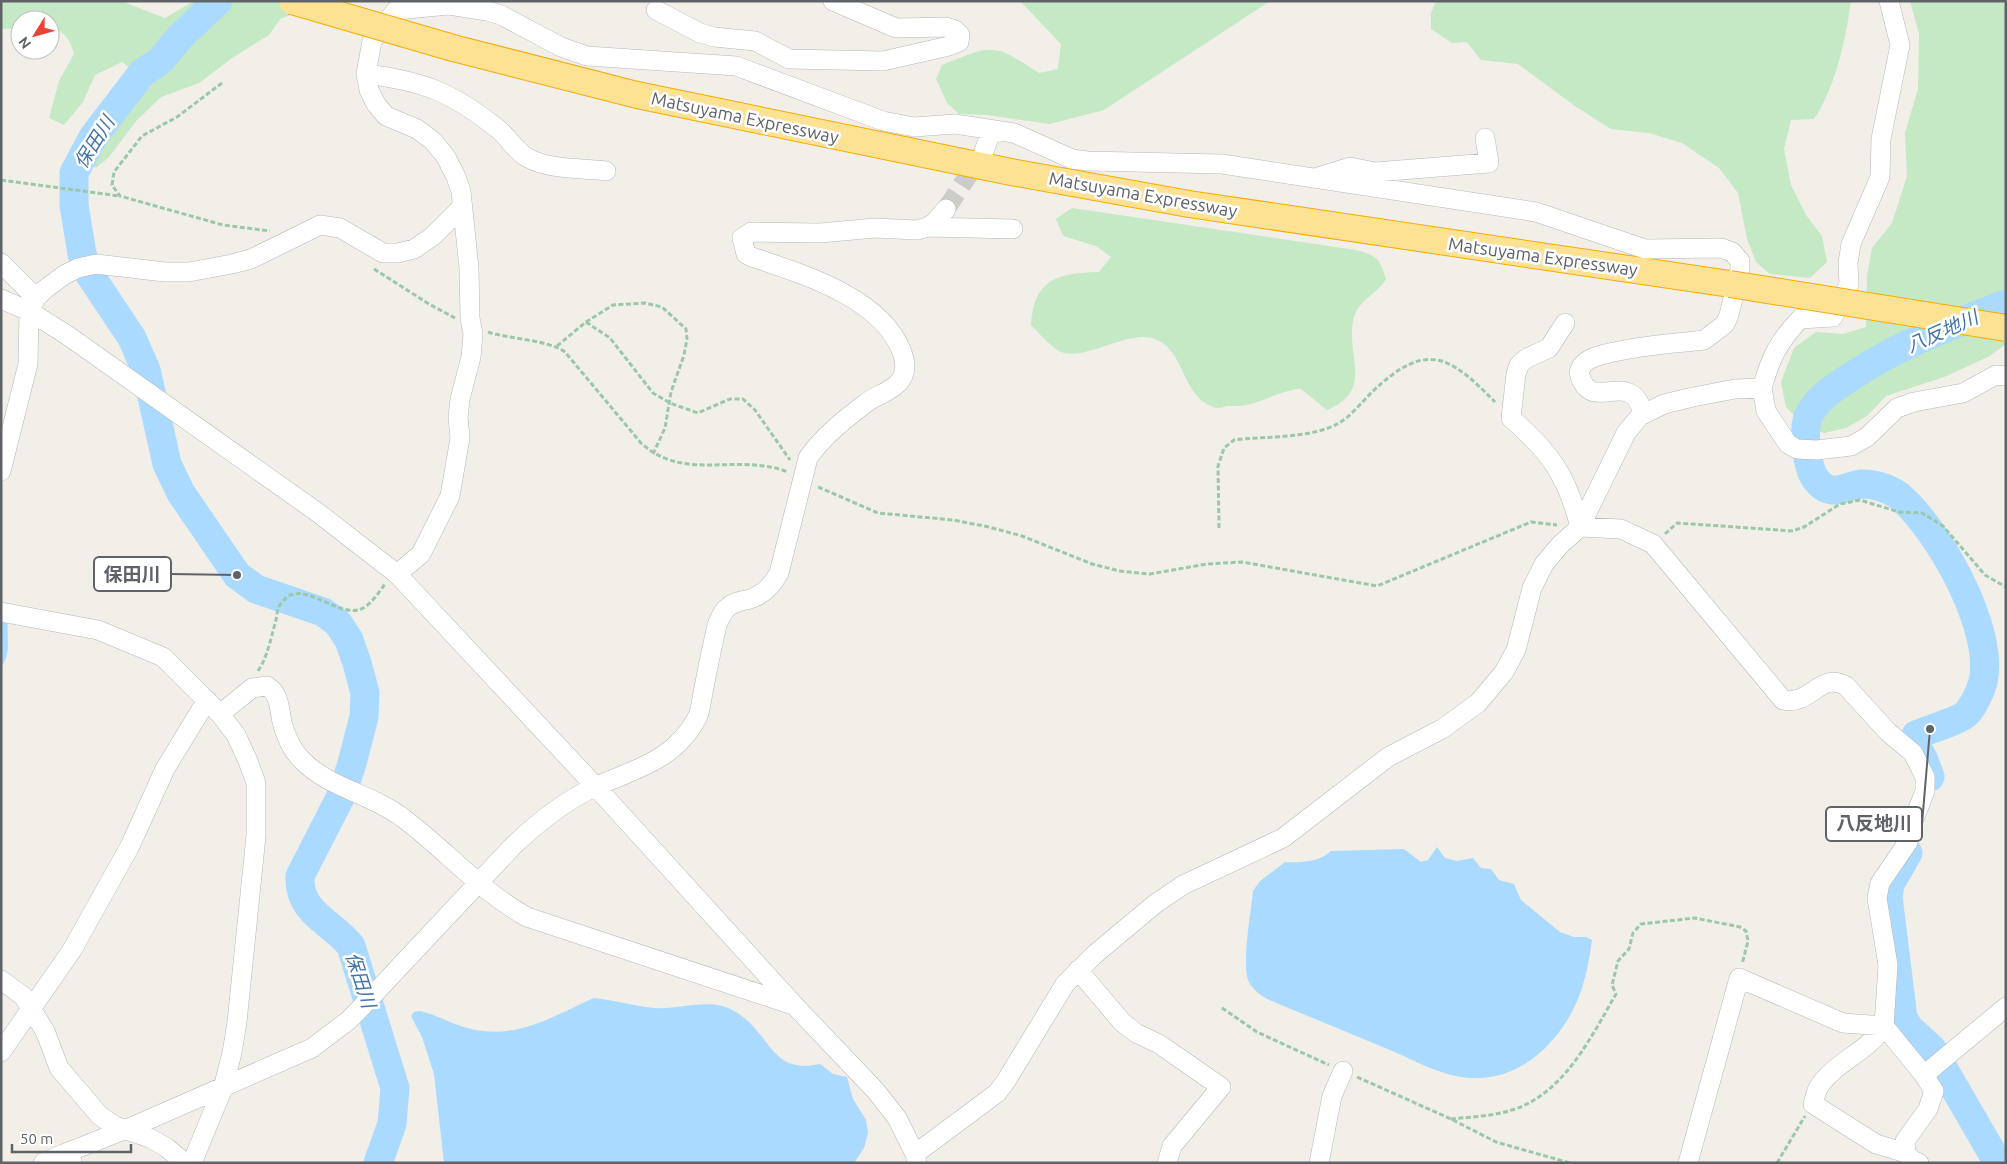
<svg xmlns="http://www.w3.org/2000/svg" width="2007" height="1164" viewBox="0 0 2007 1164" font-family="Ubuntu,'Noto Sans JP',sans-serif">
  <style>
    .green { fill: #c5e8c5 }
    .water { fill: #aadaff }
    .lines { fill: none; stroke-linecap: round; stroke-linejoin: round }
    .river { stroke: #aadaff; stroke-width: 29 }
    .minor-tunnel { stroke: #ccccc8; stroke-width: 19; stroke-dasharray: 19 9; stroke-linecap: butt }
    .minor-casing { stroke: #b5b8bc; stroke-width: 20 }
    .highway-casing { stroke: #f9ab00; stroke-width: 28 }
    .path { stroke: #9cc7a9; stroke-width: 3; stroke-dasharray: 5 2.5; stroke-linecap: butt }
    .minor { stroke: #fff; stroke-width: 19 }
    .highway { stroke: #fde293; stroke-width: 26 }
    .highway-bridge-casing { stroke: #f9ab00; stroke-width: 28; stroke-linecap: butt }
    .highway-bridge { stroke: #fde293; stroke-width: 26 }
    .labels { text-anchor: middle; stroke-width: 5; stroke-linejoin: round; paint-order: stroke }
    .street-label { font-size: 18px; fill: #5f6368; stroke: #fff }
    .water-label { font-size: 19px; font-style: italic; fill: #4174aa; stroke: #fff }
    .leader { fill: none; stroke: #5f6368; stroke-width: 2 }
    .callout-dot { fill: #5f6368; stroke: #fff; stroke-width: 2 }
    .callout { fill: #fff; stroke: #5f6368; stroke-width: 2 }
    .callout-label { font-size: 19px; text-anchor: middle; font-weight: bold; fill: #5f6368 }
  </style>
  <rect width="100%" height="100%" fill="#f1efe8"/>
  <path class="green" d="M1 1H121L165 18 194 1H327L280 19 269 35 232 58 199 83 161 97 137 120 109 157 96 168 83 160 84 137 120 96 133 70 122 62 95 75 83 102 64 125 49 118 59 81 74 54C71 41 64 29 50 29V20H20V28L1 29Z
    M1020 1H1270L1104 110 1050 124 987 115 959 114 947 103 936 79 942 65C993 45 992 42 1039 73L1058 69 1061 44Z
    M1436 1H1851C1846 38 1835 89 1814 119L1791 120 1784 149 1791 185 1806 215 1822 236 1827 262 1810 278 1770 274 1756 262 1747 239 1738 193 1719 168 1682 143 1649 133 1611 129 1575 106 1518 64 1481 60 1467 42 1452 43 1431 29V13Z
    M1910 1H2006V344L1988 357 1944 377 1886 396 1867 416 1846 428 1824 433 1802 424 1786 407 1781 382 1794 348 1816 332 1843 334 1866 327 1867 276 1872 248 1892 223 1907 176 1905 133 1918 89 1919 34Z
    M1072 208 1356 250C1377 256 1380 258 1386 279 1377 294 1359 300 1354 317 1344 354 1376 390 1327 410L1301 389C1283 390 1269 399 1251 404 1243 406 1235 406 1228 406 1223 407 1217 409 1213 407 1180 395 1186 348 1152 338 1125 331 1082 363 1059 351 1049 345 1039 333 1031 325 1034 279 1057 273 1099 272L1111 257 1096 246 1063 236 1056 219Z"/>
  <path class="water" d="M1 619 8 621C6 638 12 652 1 667Z
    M1437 847 1445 858 1457 861 1473 858 1481 868 1491 869 1499 880 1514 884 1521 900 1560 932 1574 937H1586L1592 940C1590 953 1588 967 1584 981 1571 1030 1528 1081 1472 1078 1443 1077 1416 1061 1390 1050 1349 1033 1308 1016 1267 999 1259 994 1252 989 1248 980 1242 962 1251 912 1253 891L1260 881 1285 862C1300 863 1320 862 1331 851L1404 849 1421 862 1428 860Z
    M594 998C614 1000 634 1006 654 1008 681 1010 711 996 736 1012 771 1033 770 1075 820 1064L833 1074 847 1077 853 1099 866 1120 868 1133 864 1148 854 1163H444L434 1074 422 1037 411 1016 414 1012 420 1011C438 1015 453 1025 471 1029 517 1040 553 1016 594 998Z"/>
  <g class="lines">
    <path class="river" d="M218 1 180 37 160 61 142 73 93 137 74 173V205L82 254 90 275 132 338 146 370 167 464 181 493 237 575 256 589 323 612 338 623 349 640 357 663 365 693 364 717 351 767 340 798 300 876C298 913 331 921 351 946L395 1088 392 1124 378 1163
      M1930 777 1924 760 1914 742 1916 735C1927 730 1962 720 1968 712 1974 704 1980 692 1983 682 1995 629 1938 528 1898 495 1889 489 1873 483 1862 484 1845 486 1832 498 1818 482 1810 474 1808 461 1807 450 1805 438 1804 420 1812 410 1821 396 1835 387 1849 378 1898 345 1951 325 2006 304
      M1908 853 1890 884 1888 897 1903 1018 1909 1028 1932 1049 1998 1163"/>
    <path class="minor-tunnel" d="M946 209 981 156"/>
    <g class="minor-casing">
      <path id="minor" d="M656 10 700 33 714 37 755 41 789 59 883 61 949 46 959 42 960 35 955 30 946 27 896 28 833 1
        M366 74C424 81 453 93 498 129 509 138 515 151 528 158 550 170 582 168 606 171
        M984 151 992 130
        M1318 177 1350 167 1375 172 1489 163 1485 138
        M928 227 1013 229
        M1 263 36 298
        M1 299 29 311 67 335 317 512 397 574 596 787 794 1005 875 1090 897 1118 915 1154 917 1163
        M1565 323 1549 348 1527 358 1519 365 1516 374 1511 418C1551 453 1567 476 1580 527
        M1762 388 1766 411 1788 444 1797 449 1817 450 1851 446 1867 437 1897 408 1914 402 1963 393 1996 375 2006 376
        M1 471 28 364 29 311 36 298 44 290 64 275 78 268 96 264 165 272H189L232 264 251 259 320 225 340 228 383 253H398L414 249 433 236 462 207
        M1580 527 1621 529 1653 544 1783 700C1811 706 1820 671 1846 686L1888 732 1913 753 1925 777V791L1912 824 1908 842 1880 883 1877 898 1888 965 1884 1026 1924 1075 1934 1091 1928 1109 1905 1141 1906 1153 1912 1160 1919 1163
        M397 574 421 554 450 496 460 438 458 417 460 399 471 357 473 334 470 318 469 268 461 191 456 177 446 157 433 141 417 129 386 116 376 104 369 90 366 74 372 41 396 10 449 5 487 11 501 15 561 47 587 56 736 66 883 121 914 127 955 124 1014 133 1072 159 1087 161 1222 164 1536 212 1645 249 1721 248 1732 252 1740 261V270L1729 315 1725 324 1704 340C1669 344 1635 346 1601 355 1587 359 1573 367 1583 383 1585 387 1590 391 1594 392 1605 394 1619 388 1629 393 1637 396 1641 406 1644 414
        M1 612 98 630 163 657 220 714 236 735 248 761 256 783V836L237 1022 232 1053 223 1088 192 1163
        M220 714 252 688 267 686C280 694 279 708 282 722 285 735 292 750 301 759 326 787 374 795 403 818 446 850 480 891 527 917L793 1005
        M1078 970 1122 1022 1136 1033 1159 1044 1221 1087 1172 1146 1167 1163
        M1 980 23 996 45 1031 59 1068 100 1116 115 1126 150 1138 167 1148 185 1163
        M1 1052 72 950 130 846 165 769 207 700
        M1924 1075 2006 1007
        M63 1154 127 1129 312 1048 349 1020 374 994 512 847C537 823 564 801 595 787 635 769 675 760 697 718 701 711 701 701 703 693 707 670 712 648 717 625 720 619 722 612 727 608 733 602 742 601 750 599 763 595 773 584 779 573L808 458C823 436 845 419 866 403 876 395 889 393 898 383 907 374 906 363 902 352 881 297 802 274 752 257L746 254 742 238 751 232 820 233 875 228 917 230 928 227 935 222 946 209
        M915 1154 997 1093 1006 1081 1065 984 1094 955 1155 904 1183 885 1283 838 1388 757 1442 729 1478 703 1504 672 1516 650 1532 588 1544 564 1560 545 1580 527 1626 433 1640 416 1664 404 1693 397 1735 389 1762 388C1771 357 1778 342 1800 319L1833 317 1849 284 1848 263 1851 244 1880 177 1881 139 1900 45 1889 1
        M43 1163 63 1154 72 1161
        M1319 1163 1332 1096 1343 1071
        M1688 1163 1739 978 1843 1023 1884 1026C1869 1051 1837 1061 1820 1085 1816 1090 1815 1098 1813 1104L1876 1144 1906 1153"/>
    </g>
    <g class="highway-casing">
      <path id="highway" d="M453 48 637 95 1011 172 1189 204 1730 284"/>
    </g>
    <path class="path" d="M222 83 177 117 142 136 114 172 112 185 120 196 223 225 270 231
      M1 180 119 196
      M374 269 429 304 455 318
      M586 322 610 338 653 393 670 403 698 413 730 399H743L755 410 790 460
      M488 332C509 339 549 340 565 352L641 443C685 483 736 452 788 472
      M557 346 586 322 613 305 645 303 662 307 686 329 687 339 684 355 671 392 665 428 653 454
      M818 487 878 513 953 520 989 527 1022 536 1092 564 1120 571 1150 574 1207 564 1242 562 1377 586 1531 522 1557 525
      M1219 528 1218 466 1224 448 1234 440C1265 436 1311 439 1339 423 1351 416 1362 402 1372 392 1426 341 1448 354 1495 402
      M1665 534 1677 523 1793 531 1804 527 1840 504 1860 500 1899 512 1922 513 1943 526 1985 575 2006 587
      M258 671C268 656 271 637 276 620 277 615 277 609 280 605 300 573 335 619 361 609 371 605 379 592 385 584
      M1222 1008 1257 1032 1329 1065
      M1357 1077 1451 1119 1496 1142 1570 1163
      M1451 1119C1471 1117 1493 1116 1512 1110 1564 1094 1591 1037 1616 994L1612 985 1618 961 1629 949 1633 933 1641 924 1695 918 1740 927 1746 931 1748 941 1742 964
      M1777 1163 1805 1116"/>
    <use href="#minor" class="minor"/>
    <use href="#highway" class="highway"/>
    <g class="highway-bridge-casing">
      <path id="highway-bridge" d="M292 1 453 48
        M1730 284 2006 328"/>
    </g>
    <use href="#highway-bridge" class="highway-bridge"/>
  </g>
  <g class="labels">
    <g class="street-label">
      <text transform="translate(745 118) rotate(12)" y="6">Matsuyama Expressway</text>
      <text transform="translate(1143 195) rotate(10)" y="6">Matsuyama Expressway</text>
      <text transform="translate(1543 257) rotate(8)" y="6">Matsuyama Expressway</text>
    </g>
    <g class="water-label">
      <text transform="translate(94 142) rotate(-58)" y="7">保田川</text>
      <text transform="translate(1942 331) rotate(-24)" y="7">八反地川</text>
      <text transform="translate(361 980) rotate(72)" y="7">保田川</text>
    </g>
  </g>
  <path class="leader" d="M237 575L171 574M1930 729L1922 824"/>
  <g class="callout-dot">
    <circle cx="237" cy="575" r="5"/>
    <circle cx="1930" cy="729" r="5"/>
  </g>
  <g class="callout">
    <rect x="94" y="557" width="77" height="34" rx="5"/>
    <rect x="1826" y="807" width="96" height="34" rx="5"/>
  </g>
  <g class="callout-label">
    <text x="132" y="581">保田川</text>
    <text x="1874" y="830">八反地川</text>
  </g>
  <rect width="2007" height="1164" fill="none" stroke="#5f6368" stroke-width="5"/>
  <g transform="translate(35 35) rotate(233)"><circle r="24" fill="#ffffff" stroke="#bfc1c3"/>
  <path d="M0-4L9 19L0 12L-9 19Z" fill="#ea4335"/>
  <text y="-8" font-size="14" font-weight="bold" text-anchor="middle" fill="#5f6368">N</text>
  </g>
  <path d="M12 1144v8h119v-8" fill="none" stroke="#5f6368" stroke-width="2.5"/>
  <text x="20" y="1144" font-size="15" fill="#5f6368" stroke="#ffffff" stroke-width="4" paint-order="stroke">50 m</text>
</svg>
